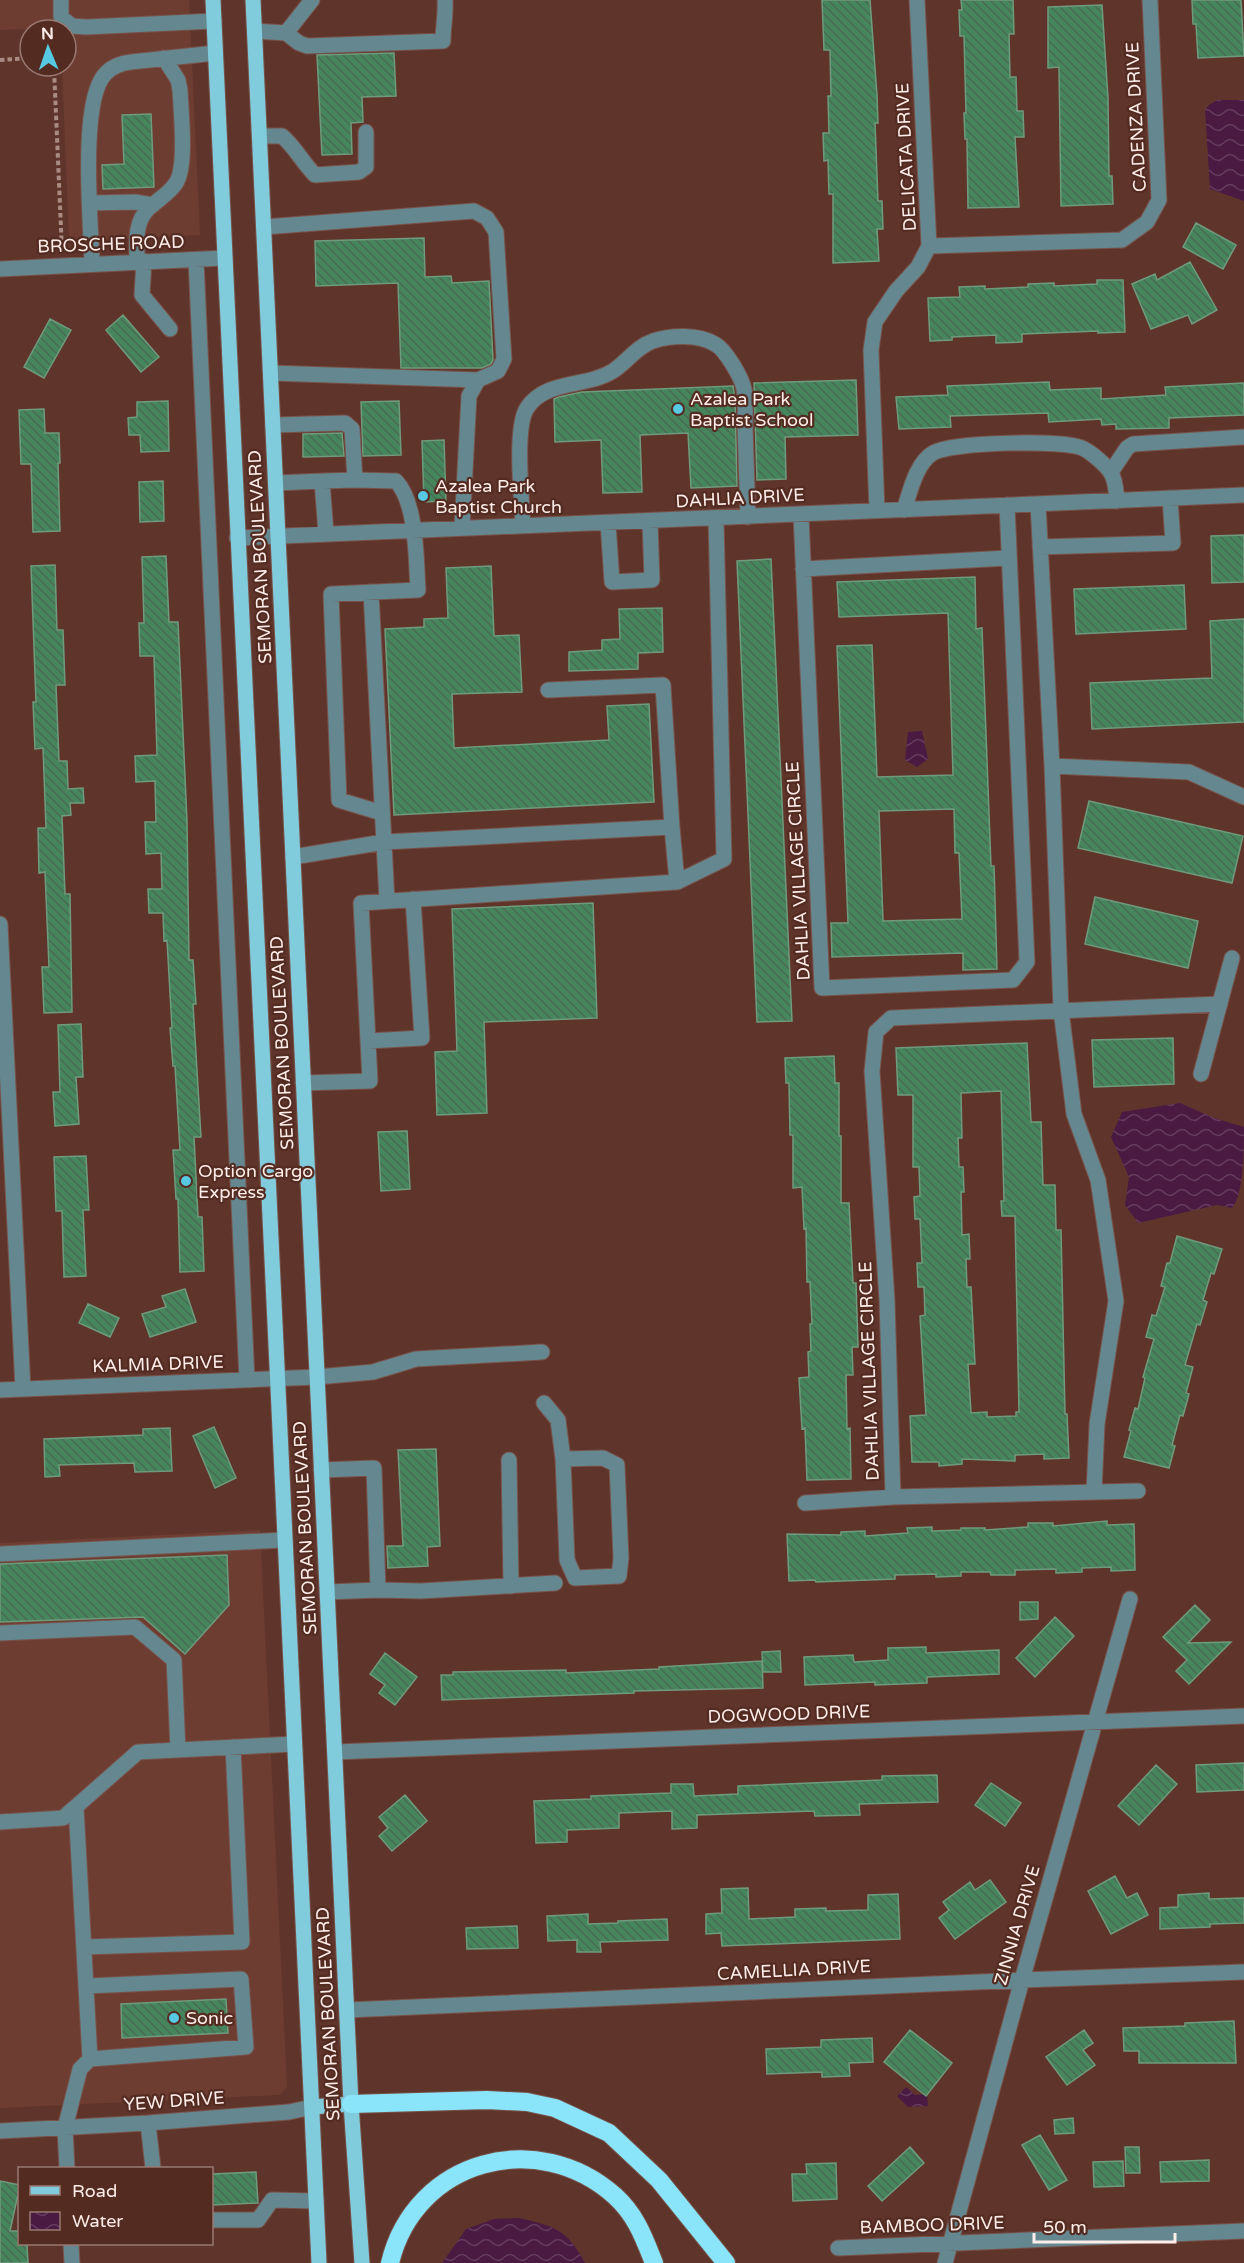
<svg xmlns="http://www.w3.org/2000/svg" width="1244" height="2263" viewBox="0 0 1244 2263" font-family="'Varela Round',sans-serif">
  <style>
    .built { fill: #6e3d32 }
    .water { fill: url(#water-waves) }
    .building { fill: url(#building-back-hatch); stroke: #709a7d; stroke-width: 1.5; fill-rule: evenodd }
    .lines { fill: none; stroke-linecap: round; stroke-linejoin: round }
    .minor-casing { stroke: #785249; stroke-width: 17 }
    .major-casing { stroke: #785249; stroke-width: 17 }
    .highway-casing { stroke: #785249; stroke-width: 20 }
    .path { stroke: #aa8b84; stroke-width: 4; stroke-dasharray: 4.5 3; stroke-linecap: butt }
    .minor { stroke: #648790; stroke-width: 15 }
    .major { stroke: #80cbdc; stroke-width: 15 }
    .highway { stroke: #8ae5fa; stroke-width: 18 }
    .poi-dot { fill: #57c9e2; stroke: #542b21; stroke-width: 2 }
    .labels { text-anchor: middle; stroke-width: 4.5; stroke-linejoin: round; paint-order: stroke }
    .street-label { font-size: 18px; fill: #feede9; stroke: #542b21 }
    .poi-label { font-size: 18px; fill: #feede9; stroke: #542b21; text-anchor: start }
  </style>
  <defs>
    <pattern id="water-waves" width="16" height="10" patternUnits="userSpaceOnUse" patternTransform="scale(1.5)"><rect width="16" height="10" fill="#4a1a43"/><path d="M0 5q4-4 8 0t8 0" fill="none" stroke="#653c5e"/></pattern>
    <pattern id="building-back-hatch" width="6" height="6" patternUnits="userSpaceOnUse" patternTransform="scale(1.5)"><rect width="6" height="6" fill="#46865d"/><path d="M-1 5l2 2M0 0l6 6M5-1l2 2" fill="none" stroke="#496a53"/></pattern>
  </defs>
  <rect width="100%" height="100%" fill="#5f352b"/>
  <path class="built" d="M0 0H189L200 235 69 241 62 66H66V30H60V28L0 30Z
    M260 1530 287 2087 279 2095 0 2108V1543Z"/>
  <path class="water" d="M1217 100H1244V201L1210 189 1205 110 1209 105Z
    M922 731 928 759 917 767 905 760 908 732Z
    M1180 1103 1214 1118 1244 1127C1244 1148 1244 1195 1232 1208L1217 1205 1138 1223 1125 1205 1129 1177 1111 1137 1122 1112Z
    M906 2087 915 2095 927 2094 928 2106 908 2107 897 2096Z
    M519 2218C554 2226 567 2229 585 2263H442L466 2229 494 2219Z"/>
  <path class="building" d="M822 0H870L877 95 878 123H875L878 201H882L883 229H877L879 261 833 263V194H829L828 160 824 161 823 133H829L828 96H831L830 50H824Z
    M961 0H1013L1014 34H1009L1010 77H1016L1017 111H1023L1024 137H1015L1019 207 968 208 967 139H965L964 113H966L964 36H960L959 10H962Z
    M1192 0H1241L1244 56 1198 58 1196 24H1193Z
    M1102 5 1108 98 1109 176H1112L1113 204 1061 206 1059 67 1048 68V7Z
    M394 53 396 96 362 97 363 122 351 123 352 154 322 155 317 55Z
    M151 114 154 187 103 189 102 165 124 164 122 115Z
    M1196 223 1236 245 1223 269 1183 247Z
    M424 238 425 277 451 276 452 283 489 281 493 360 491 364 482 368H401L398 283 316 286 315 241Z
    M1190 262 1217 310 1192 324 1188 315 1151 329 1132 284 1155 274 1157 280Z
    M1097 280H1123L1125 332 1098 333V331L1022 334V342L996 343V335L952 337V340L930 341 928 298 960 297 959 287 985 286V289L1028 287V284L1054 283V286L1097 284Z
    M123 315 159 357 141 372 106 330Z
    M50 319 71 330 44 378 24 367Z
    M856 380 858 435 785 437 786 479 757 480 754 383Z
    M1049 382 1050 390 1101 388V399L1166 395 1165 387 1244 383V415L1169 418V428L1116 429V424L1102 425 1101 419 1049 422 1048 413 950 416 951 427 899 429 896 397 948 395 947 386Z
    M733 386 735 399 737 486 691 488 688 433 640 435 642 492 603 493 601 440 555 442 554 399 559 397 582 392Z
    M168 401 169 451 141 452 140 435H129L128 418 137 417V402Z
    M399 401 401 455 363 456 361 402Z
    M44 409 45 433H59L60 463H58L60 531 33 532 31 464H21L19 410Z
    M342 433 344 456 303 457V434Z
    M444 440 446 501 424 502 422 441Z
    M163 481 164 521 140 522 139 482Z
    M1244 535V582L1212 583 1211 536Z
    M166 556 169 622H178L187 821 189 960H193L196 1004H193L201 1137H194L198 1217H202L204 1271 180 1272 178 1199H176L173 1150H180L175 1066H173L170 1028H172L167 940 164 941 163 913H149L148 889H162L161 853 146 854 145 822H156L155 781 136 782 135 756 157 755 154 656H140L139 623H144L142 557Z
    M771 559 792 1021 757 1022 737 561Z
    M55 565 57 630H63L65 685H56L59 761H67L68 789 83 788 84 803H70L71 815 62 816 65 894H70L72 1012 44 1013 42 967H49L45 872 39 873 38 828H46L43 748 35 749 33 702H36L31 566Z
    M491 566 494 636 519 635 522 692 452 694 454 748 609 740 607 706 649 704 654 802 394 815 385 629 424 627V619L448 618 446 568Z
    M975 577 976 629 982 628 991 866H994L997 969 963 970V953L832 957 831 923H848L837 646 872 645 877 777 953 775 948 613 839 617 837 582ZM954 809 955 853H959L962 919 883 921 879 811Z
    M1184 585 1186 629 1076 634 1074 589Z
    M662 608 663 652 638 653V669L569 671V652L602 650V640L620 639 619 609Z
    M1244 619V722L1092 729 1090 683 1212 678 1210 621Z
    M1089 801 1243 836 1232 883 1078 848Z
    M1095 897 1198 921 1188 968 1085 944Z
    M593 903 597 1018 484 1022 487 1113 437 1115 435 1052 457 1051 452 909Z
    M81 1024 83 1077H76L79 1124 55 1126 53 1092H60L58 1025Z
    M1173 1038 1174 1084 1094 1087 1092 1040Z
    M1027 1043 1031 1122H1041L1043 1185H1055L1056 1230H1061L1065 1414H1067L1069 1458 1044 1459V1454L1015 1455V1461L962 1459V1464L939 1466V1462H912L910 1416 926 1415 920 1316 925 1315 924 1287H918L917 1263H922L920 1219H915L914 1197 920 1196 919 1167H913V1095H898L896 1048ZM1001 1091 1004 1201H1001L1002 1216H1015L1019 1412H1016V1416L987 1417V1412L971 1413 968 1364H975L971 1287H967L966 1259H970L969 1234 962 1235 961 1192H964L963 1167H959L958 1138H962L961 1093Z
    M834 1056 835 1083H839V1136H841V1203H849L853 1283H856L858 1347H852L853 1375H846L847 1429 850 1428 851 1479 807 1480 805 1428 802 1429 799 1378 809 1377 808 1352 811 1351 810 1324H812L810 1282H807L806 1228 804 1229 802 1187 793 1188V1135H790L789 1083H786L785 1058Z
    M407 1131 410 1189 381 1191 378 1132Z
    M86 1156 89 1210H83L86 1276 64 1277 62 1211H56L54 1157Z
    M1177 1236 1222 1249 1214 1274 1211 1273 1203 1300 1207 1302 1200 1325 1197 1324 1185 1365 1193 1367 1186 1393 1189 1394 1183 1416 1180 1415 1172 1445 1175 1446 1169 1468 1124 1457 1131 1431 1129 1430 1135 1408 1138 1409 1145 1378 1143 1377 1154 1339 1146 1337 1152 1315 1156 1316 1165 1287 1161 1286 1167 1263H1170Z
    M185 1289 196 1322 150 1337 142 1314 166 1307 162 1296Z
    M88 1304 119 1318 110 1337 79 1323Z
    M214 1427 236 1478 215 1488 193 1436Z
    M170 1428 172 1471 135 1472 134 1463 59 1465 60 1476 45 1477 44 1439 143 1435V1429Z
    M436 1449 440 1546 427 1547 428 1566 388 1568 387 1546H403L398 1450Z
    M1107 1521V1525L1134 1524 1135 1570 1111 1571V1567L1082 1568V1572L1056 1573V1569L1015 1570V1575H991L990 1572H961V1576L936 1577V1574L895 1575V1579L816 1582 815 1580 789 1581 787 1534 841 1535V1532L865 1531V1536L908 1533 907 1528 932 1527V1531L961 1530V1528H985V1530L1028 1527V1523H1053V1526Z
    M227 1555 229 1605 185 1654 143 1617 0 1622V1564Z
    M1020 1602H1038V1619L1020 1620Z
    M1195 1605 1210 1620 1188 1643 1231 1642 1189 1684 1176 1671 1187 1660 1163 1637Z
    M1055 1617 1074 1636 1035 1677 1016 1658Z
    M926 1647V1653L999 1650V1674L927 1677V1683L875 1685V1682L805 1685 804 1657 853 1655 854 1662 888 1660V1648Z
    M780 1651 781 1672H763L762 1652Z
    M385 1653 417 1677 395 1705 379 1693 385 1685 370 1674Z
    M762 1661 763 1688 634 1691V1693L442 1700 441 1675H453V1672L566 1670V1673L659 1669V1667Z
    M1244 1763V1790L1197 1792 1196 1765Z
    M1156 1765 1177 1784 1139 1825 1118 1806Z
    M937 1775 938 1802 859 1804 860 1815 815 1816 814 1811 697 1815V1828L672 1829V1811L619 1813V1828L567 1830V1842L536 1843 534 1801 591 1799V1796L671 1793V1784H693L694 1796 738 1794V1786L882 1780V1776Z
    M991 1783 1021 1803 1005 1826 975 1805Z
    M405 1795 427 1821 392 1851 379 1836 388 1828 379 1817Z
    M1115 1876 1127 1898 1137 1893 1148 1915 1111 1934 1088 1891Z
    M990 1880 1006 1902 955 1939 939 1918 949 1910 943 1902 970 1882 975 1890Z
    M748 1888 749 1919 795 1917V1909L826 1908V1911L868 1910V1895L898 1894 900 1939 722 1946 721 1933 706 1934V1914L722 1913 721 1889Z
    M1209 1893V1899L1244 1898V1923L1210 1924V1927L1160 1929V1908L1178 1907V1895Z
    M588 1914V1924L618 1923V1921L667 1919 668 1940 600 1942 601 1952H577V1940L548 1941 547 1916Z
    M517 1926 518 1948 467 1949 466 1928Z
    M226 1999 228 2033 122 2038 121 2004Z
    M1234 2021 1236 2063H1139V2051H1124L1123 2028 1185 2026V2023Z
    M910 2030 952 2063 926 2096 884 2062Z
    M1084 2030 1093 2043 1083 2050 1095 2065 1067 2085 1046 2057Z
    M872 2038 873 2062 849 2063 850 2076 822 2077V2072L767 2074 766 2049 821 2047V2040Z
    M1073 2118 1074 2133 1055 2134 1054 2120Z
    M1040 2135 1067 2180 1049 2190 1022 2145Z
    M910 2147 924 2163 882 2201 868 2186Z
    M1125 2147H1139L1140 2173H1126Z
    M1209 2160V2181L1161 2182 1160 2162Z
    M1123 2161 1124 2186 1094 2187 1093 2162Z
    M836 2163 837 2199 793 2201 792 2174H807L806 2164Z
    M256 2172 258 2203 212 2205V2174Z
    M0 2181 20 2185 10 2231H20V2244H27L28 2263H0Z"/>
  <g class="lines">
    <g class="minor-casing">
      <path id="minor" d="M61 0V17L72 26 86 27 214 21
        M255 31 286 33 299 43 307 46 443 41C443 27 446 14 445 0
        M286 33 312 0
        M260 136H282C296 148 302 162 315 175L359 172 366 167V132
        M91 203 135 202 153 205
        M264 227 474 211 487 218 496 232 504 359 498 371 478 380 271 373
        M929 246 1122 240 1147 222 1159 200 1150 0
        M196 260 247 1380
        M144 261 142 295 170 329
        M137 262C137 243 134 223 148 209 157 200 169 194 176 183 187 167 181 112 180 90L178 80 164 58
        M92 263C91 224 79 99 106 73 113 66 122 63 131 62L215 53
        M0 269 224 258
        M273 425 345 423 352 429 355 480 396 481C417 503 416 560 418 590L331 594 339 800 382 813
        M1111 472 1127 448 1133 444 1244 437
        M276 483 322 481
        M1038 504 1052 766 1061 1010 1074 1114 1098 1180 1116 1301 1097 1424 1094 1492
        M904 510C910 492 916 463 933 453 951 442 1066 439 1084 449 1092 453 1107 466 1111 473 1116 481 1116 492 1117 501
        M877 511 871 350 875 322 896 291 918 267 929 246 917 0
        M801 515 822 988 1013 980 1027 962 1007 505
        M608 523 612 582 652 580 650 521
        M523 526C522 500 514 428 527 408 546 379 586 388 613 371 627 362 636 347 653 341 671 335 698 334 715 344 725 349 742 378 744 389 746 401 745 414 745 426 746 456 747 487 748 517
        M462 528 469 396 478 380
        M326 533 322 481 355 480
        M237 538 1244 495
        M1040 547 1173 543 1170 498
        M803 569 1008 558
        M371 592 387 901
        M548 690 663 685 672 827
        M1052 766 1189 772 1244 797
        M293 857 384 842 672 827 677 882
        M0 924 23 1389
        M368 1041 422 1038 413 899
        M1201 1074 1232 958
        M303 1083 370 1081 361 903 677 882 724 859 716 519
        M0 1390 317 1377 373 1372 416 1359 542 1352
        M544 1403 558 1420 563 1459 567 1560 575 1578 619 1576 621 1558 617 1465 603 1458 563 1459
        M509 1460 511 1586
        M321 1470 374 1468 378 1590 421 1591 555 1583
        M893 1497 887 1300 872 1071 876 1032 891 1018 1220 1004
        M805 1503 893 1497 1138 1491
        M0 1554 284 1540
        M328 1592 378 1590
        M0 1633 135 1627 174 1660 178 1750
        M336 1752 1244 1716
        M0 1822 63 1818 138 1752 294 1744
        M84 1947 242 1942 233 1747
        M87 1986 241 1979 246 2047 90 2059
        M347 2010 1022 1980 1244 1972
        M148 2123 153 2168
        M0 2131 148 2123 289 2112 312 2107
        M67 2168 65 2128 80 2069 90 2059 76 1807
        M212 2220H258L272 2200 316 2201
        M71 2244 72 2263
        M838 2248 1244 2231
        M945 2263 1022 1980 1130 1599"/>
    </g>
    <g class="major-casing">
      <path id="major" d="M213 0 319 2263
        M253 0 351 2104 362 2263
        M312 2107 351 2104"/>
    </g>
    <g class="highway-casing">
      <path id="highway" d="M351 2104 487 2100 527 2102 555 2108 609 2133 659 2180 726 2263
        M390 2263C415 2159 538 2127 615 2196 636 2215 644 2238 654 2263"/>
    </g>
    <path class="path" d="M0 60 30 58
      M49 66 54 69 62 251"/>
    <use href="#minor" class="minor"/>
    <use href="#major" class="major"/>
    <use href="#highway" class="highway"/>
  </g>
  <g class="poi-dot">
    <circle cx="678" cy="409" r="6"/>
    <circle cx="423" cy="496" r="6"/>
    <circle cx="186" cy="1181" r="6"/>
    <circle cx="174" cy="2018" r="6"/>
  </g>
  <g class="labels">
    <g class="street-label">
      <text transform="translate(1136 117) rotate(-93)" y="6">CADENZA DRIVE</text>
      <text transform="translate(906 157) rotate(-93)" y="6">DELICATA DRIVE</text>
      <text transform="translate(111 244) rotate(-2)" y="6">BROSCHE ROAD</text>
      <text transform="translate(740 498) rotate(-3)" y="6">DAHLIA DRIVE</text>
      <text transform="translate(260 557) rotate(-93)" y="6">SEMORAN BOULEVARD</text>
      <text transform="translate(798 871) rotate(-93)" y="6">DAHLIA VILLAGE CIRCLE</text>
      <text transform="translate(282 1043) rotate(-93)" y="6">SEMORAN BOULEVARD</text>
      <text transform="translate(158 1364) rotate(-2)" y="6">KALMIA DRIVE</text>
      <text transform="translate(869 1371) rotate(-92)" y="6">DAHLIA VILLAGE CIRCLE</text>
      <text transform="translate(305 1528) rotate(-93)" y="6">SEMORAN BOULEVARD</text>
      <text transform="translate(789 1714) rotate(-2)" y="6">DOGWOOD DRIVE</text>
      <text transform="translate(1017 1925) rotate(-74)" y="6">ZINNIA DRIVE</text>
      <text transform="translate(794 1970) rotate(-3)" y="6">CAMELLIA DRIVE</text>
      <text transform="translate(328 2014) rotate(-93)" y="6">SEMORAN BOULEVARD</text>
      <text transform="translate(174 2101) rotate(-4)" y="6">YEW DRIVE</text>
      <text transform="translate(932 2225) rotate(-2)" y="6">BAMBOO DRIVE</text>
    </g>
    <g class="poi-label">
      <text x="690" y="405">Azalea Park<tspan x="690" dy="21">Baptist School</tspan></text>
      <text x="435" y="492">Azalea Park<tspan x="435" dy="21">Baptist Church</tspan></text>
      <text x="198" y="1177">Option Cargo<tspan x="198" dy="21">Express</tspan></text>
      <text x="186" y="2024">Sonic</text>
    </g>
  </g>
  <rect x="18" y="2167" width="195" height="78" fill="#542b21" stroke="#987971" stroke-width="1.5"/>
  <rect x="30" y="2186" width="30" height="9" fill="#80cbdc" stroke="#987971" stroke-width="1.5"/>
  <text x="72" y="2197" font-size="18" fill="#feede9">Road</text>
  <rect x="30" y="2212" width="30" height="18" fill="url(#water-waves)" stroke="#987971" stroke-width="1.5"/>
  <text x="72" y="2227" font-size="18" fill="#feede9">Water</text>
  <g transform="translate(48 48) rotate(358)"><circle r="28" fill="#542b21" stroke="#987971" stroke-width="1.5"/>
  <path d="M0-4.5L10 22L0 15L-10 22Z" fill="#57c9e2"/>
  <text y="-9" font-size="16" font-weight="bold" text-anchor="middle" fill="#feede9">N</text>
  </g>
  <path d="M1034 2233v9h141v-9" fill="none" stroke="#feede9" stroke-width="3"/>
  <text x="1043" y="2233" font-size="18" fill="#feede9" stroke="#542b21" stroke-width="4.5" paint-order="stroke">50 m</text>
</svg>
